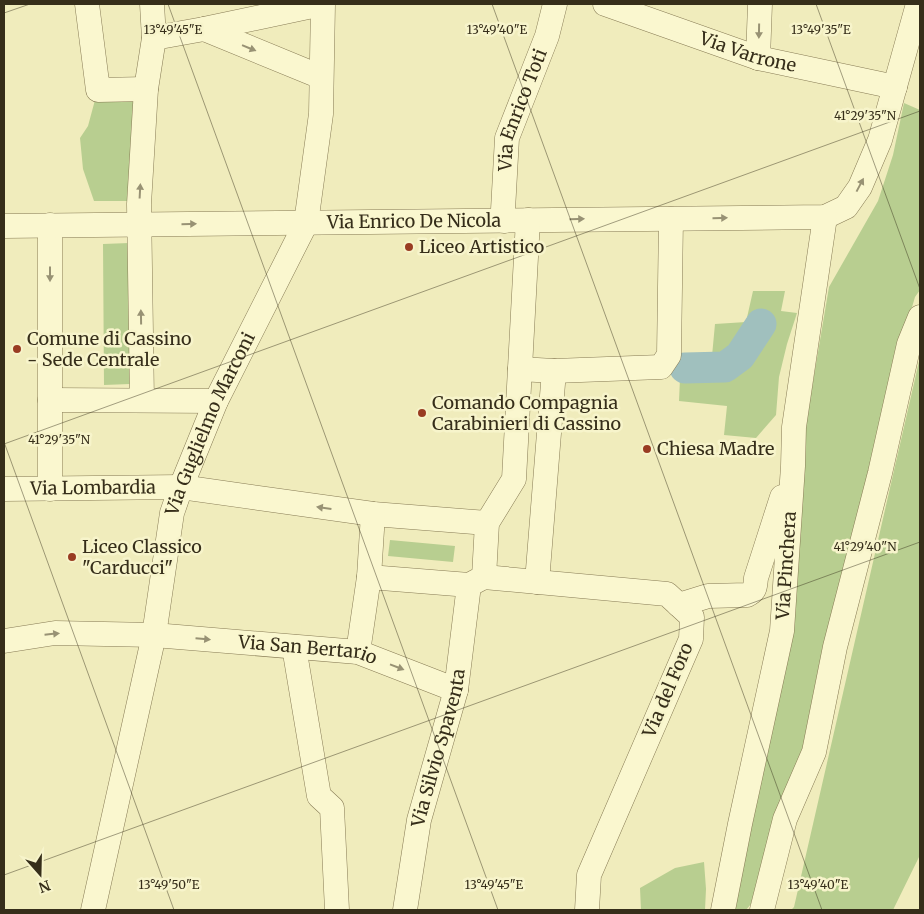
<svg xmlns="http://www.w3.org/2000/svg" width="924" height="914" viewBox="0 0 924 914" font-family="Merriweather,serif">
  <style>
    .green { fill: #b8ce90 }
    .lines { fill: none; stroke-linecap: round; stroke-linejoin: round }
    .river { stroke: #a0c0be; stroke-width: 31 }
    .minor-casing { stroke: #877b55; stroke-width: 25 }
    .minor { stroke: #faf7cf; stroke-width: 24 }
    .oneway { fill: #989274 }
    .ticks { fill: none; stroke: #362e1a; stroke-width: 1; stroke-opacity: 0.45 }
    .poi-dot { fill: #993c22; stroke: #f7f4cb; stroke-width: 2 }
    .labels { text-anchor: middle; stroke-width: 5; stroke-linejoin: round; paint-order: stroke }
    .street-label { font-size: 18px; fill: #362e1a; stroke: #f7f4cb }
    .poi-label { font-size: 18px; fill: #362e1a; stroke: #f7f4cb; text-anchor: start }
    .ticks-label { font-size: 12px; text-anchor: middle; fill: #362e1a; stroke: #f7f4cb; stroke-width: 5; stroke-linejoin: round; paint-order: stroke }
  </style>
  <rect width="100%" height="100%" fill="#f0ecbc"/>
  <path class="green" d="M95 100H137L130 201H94L83 169 80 138 88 126Z
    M904 103 920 110V290L915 297 884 403 800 769 786 793 751 904 746 910H733L803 441 829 287 878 201 893 155Z
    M129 243 130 384 104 385 103 244Z
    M753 291H785L781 311 797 313 787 344 779 377 776 415 756 438 724 435 727 406 679 401 681 356H712L715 324 746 322Z
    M920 357V855L893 910H791L794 907Z
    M390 540 455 546 453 562 388 556Z
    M704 862 706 889 705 910H641L640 888 675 868Z"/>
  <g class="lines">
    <path class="river" d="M685 368 725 367 740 356 761 324"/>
    <g class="minor-casing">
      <g id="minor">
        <path d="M87 4 98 90 146 89"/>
        <path id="s1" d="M605 4 758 58 895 87"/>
        <path d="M204 29 321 77"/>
        <path d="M154 38 204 29 322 4"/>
        <path d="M758 58 760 4"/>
        <path id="s2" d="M504 221 503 210 507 138 547 36 555 4"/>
        <path d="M50 225V489"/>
        <path id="s3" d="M4 226 825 217 846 207 860 187 880 140 918 4"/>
        <path d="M520 369 554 371 661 367 669 355 671 219"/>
        <path d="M50 400 216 401"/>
        <path d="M142 400 139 204 146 89 154 38 152 4"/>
        <path id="s4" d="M4 489 181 487 373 514 487 523"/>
        <path d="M373 514 369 577 469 585 484 577 487 523 514 479 528 220"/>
        <path d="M484 577 667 594 692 617 691 639 589 875 587 910"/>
        <path d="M537 582 554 371"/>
        <path d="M679 605 708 596 747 595C756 591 755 586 756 578L782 497"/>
        <path id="s5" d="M4 641 55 633 154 635 358 652 456 690"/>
        <path d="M294 647 319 796 332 808 337 910"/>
        <path d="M358 652 369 577"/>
        <path id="s6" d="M93 910 154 635 172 513 181 487 216 401 306 223 321 114 323 4"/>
        <path id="s7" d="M405 910 419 820 456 690 469 585"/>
        <path id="s8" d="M723 910 740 824 782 631 793 466 794 427 825 217"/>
        <path d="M762 910 785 819 814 752 835 647 880 473 909 344 920 317"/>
      </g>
    </g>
    <use href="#minor" class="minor"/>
  </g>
  <defs><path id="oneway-solid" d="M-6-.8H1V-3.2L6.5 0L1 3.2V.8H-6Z" transform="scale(1.25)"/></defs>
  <g class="oneway">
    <use href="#oneway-solid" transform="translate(759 31) rotate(91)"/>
    <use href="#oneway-solid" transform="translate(249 48) rotate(22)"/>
    <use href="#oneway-solid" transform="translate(860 185) rotate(-62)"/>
    <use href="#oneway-solid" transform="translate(140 191) rotate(-87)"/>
    <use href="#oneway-solid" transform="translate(720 218) rotate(-1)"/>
    <use href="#oneway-solid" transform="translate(577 219) rotate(-1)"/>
    <use href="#oneway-solid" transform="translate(189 224) rotate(-1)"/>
    <use href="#oneway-solid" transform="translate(50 274) rotate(90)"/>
    <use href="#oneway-solid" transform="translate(141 317) rotate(-91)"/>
    <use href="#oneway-solid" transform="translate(324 508) rotate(-172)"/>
    <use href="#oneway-solid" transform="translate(52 634) rotate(-6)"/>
    <use href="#oneway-solid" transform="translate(203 639) rotate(5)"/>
    <use href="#oneway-solid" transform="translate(397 667) rotate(21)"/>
  </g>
  <path class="ticks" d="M168 4 498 910M492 4 822 910M816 4 920 289M4 13 30 4M4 442 174 910M4 444 920 111M4 875 920 542"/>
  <g class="poi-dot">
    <circle cx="409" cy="247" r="5"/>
    <circle cx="17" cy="349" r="5"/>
    <circle cx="422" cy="413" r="5"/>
    <circle cx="647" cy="449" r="5"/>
    <circle cx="72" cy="557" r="5"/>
  </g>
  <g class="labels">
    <g class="street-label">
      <text dy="6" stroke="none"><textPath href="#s1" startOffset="151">Via Varrone</textPath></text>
      <text dy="6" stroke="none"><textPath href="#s2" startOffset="114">Via Enrico Toti</textPath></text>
      <text dy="6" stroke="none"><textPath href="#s3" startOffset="410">Via Enrico De Nicola</textPath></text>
      <text dy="6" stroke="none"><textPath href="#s6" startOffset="502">Via Guglielmo Marconi</textPath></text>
      <text dy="6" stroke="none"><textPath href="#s4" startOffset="89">Via Lombardia</textPath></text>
      <text dy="6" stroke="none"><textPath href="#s8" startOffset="351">Via Pinchera</textPath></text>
      <text dy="6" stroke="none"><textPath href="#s5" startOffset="305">Via San Bertario</textPath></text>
      <text transform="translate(668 690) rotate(-67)" y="6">Via del Foro</text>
      <text dy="6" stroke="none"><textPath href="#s7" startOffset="166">Via Silvio Spaventa</textPath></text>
    </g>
    <g class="poi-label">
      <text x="419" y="253">Liceo Artistico</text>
      <text x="27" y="345">Comune di Cassino<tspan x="27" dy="21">- Sede Centrale</tspan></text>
      <text x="432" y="409">Comando Compagnia<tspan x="432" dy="21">Carabinieri di Cassino</tspan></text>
      <text x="657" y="455">Chiesa Madre</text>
      <text x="82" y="553">Liceo Classico<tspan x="82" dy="21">"Carducci"</tspan></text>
    </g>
  </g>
  <g class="ticks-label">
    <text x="173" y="34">13°49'45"E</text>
    <text x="497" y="34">13°49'40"E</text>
    <text x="821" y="34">13°49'35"E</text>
    <text x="865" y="120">41°29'35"N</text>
    <text x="59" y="444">41°29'35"N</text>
    <text x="865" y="551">41°29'40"N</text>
    <text x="169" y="889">13°49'50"E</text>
    <text x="494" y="889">13°49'45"E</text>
    <text x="818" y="889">13°49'40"E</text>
  </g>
  <rect width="924" height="914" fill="none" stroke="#362e1a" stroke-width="10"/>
  <g transform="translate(40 874) rotate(160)" stroke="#f7f4cb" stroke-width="4" paint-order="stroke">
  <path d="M0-4L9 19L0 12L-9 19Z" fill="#362e1a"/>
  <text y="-8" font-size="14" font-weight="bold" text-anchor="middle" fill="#362e1a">N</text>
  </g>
</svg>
